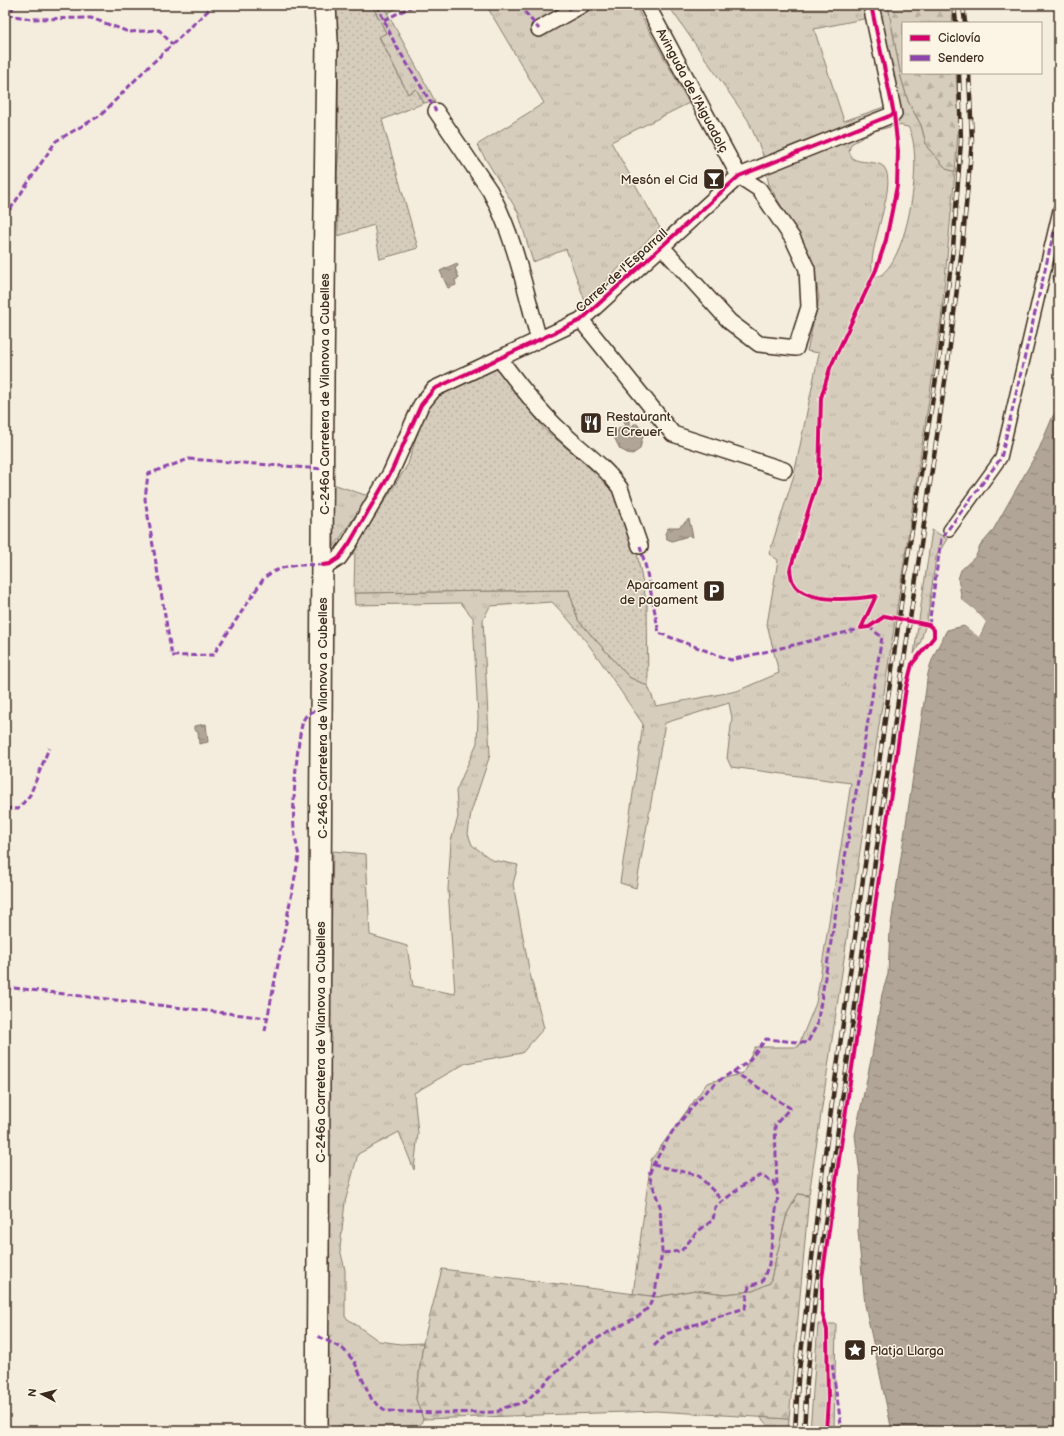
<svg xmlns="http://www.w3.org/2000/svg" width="1064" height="1436" viewBox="0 0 1064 1436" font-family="'Balsamiq Sans',sans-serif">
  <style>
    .grass { fill: url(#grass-tufts); stroke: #887c6e; fill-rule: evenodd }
    .forest { fill: url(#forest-firs); stroke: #887c6e }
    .park { fill: url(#park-dots); stroke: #887c6e }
    .water { fill: url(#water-ripples); stroke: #817466 }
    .pier { fill: #f4eddd }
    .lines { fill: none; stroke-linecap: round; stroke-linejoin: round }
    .pedestrian-casing { stroke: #3b2a1e; stroke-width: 14 }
    .minor-casing { stroke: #3b2a1e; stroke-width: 18 }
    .secondary-casing { stroke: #3b2a1e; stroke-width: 24 }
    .pedestrian { stroke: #fcf5e5; stroke-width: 11 }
    .minor { stroke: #fcf5e5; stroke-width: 15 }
    .secondary { stroke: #fcf5e5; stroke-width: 21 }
    .rail-casing { stroke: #3b2a1e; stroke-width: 4.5 }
    .rail { stroke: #fcf5e5; stroke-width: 3; stroke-dasharray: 9; stroke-linecap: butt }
    .quiet { stroke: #8e44ad; stroke-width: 3; stroke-dasharray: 6 3; stroke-linecap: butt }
    .cycleway-casing { stroke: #fcf5e5; stroke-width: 6 }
    .cycleway { stroke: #d6006c; stroke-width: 4 }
    .labels { text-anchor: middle; stroke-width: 3; stroke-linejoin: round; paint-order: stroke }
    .street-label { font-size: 13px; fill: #3b2a1e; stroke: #fcf5e5 }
    .poi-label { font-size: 13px; fill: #3b2a1e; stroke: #fcf5e5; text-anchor: end }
  </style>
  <defs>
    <pattern id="grass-tufts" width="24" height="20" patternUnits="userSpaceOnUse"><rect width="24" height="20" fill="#d6cdbd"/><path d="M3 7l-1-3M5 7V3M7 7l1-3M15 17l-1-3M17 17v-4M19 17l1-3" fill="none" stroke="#b9b0a2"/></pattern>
    <pattern id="forest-firs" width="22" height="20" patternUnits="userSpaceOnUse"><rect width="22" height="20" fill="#d6cdbd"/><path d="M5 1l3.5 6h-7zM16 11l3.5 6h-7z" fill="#b9b0a2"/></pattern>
    <pattern id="park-dots" width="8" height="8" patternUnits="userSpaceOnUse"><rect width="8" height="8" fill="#d6cdbd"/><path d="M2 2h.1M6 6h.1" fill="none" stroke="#b9b0a2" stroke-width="1.8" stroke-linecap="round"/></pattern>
    <pattern id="water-ripples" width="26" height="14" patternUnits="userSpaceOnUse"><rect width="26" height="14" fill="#b0a596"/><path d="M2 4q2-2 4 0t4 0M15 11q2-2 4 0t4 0" fill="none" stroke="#90877a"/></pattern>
  </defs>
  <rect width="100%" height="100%" fill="#f4eddd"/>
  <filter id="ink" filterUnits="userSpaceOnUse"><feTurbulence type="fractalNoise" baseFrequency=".025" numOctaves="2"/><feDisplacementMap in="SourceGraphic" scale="8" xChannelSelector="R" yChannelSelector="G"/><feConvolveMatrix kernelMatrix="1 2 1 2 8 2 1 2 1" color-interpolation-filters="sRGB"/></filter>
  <g filter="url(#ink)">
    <path class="grass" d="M372 5H383L435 101 424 103 416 89 408 94 379 36 386 33Z
      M486 5H635L689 103 611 142 660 228 585 301 566 249 533 262 518 212 477 145 544 103Z
      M668 5H888L901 77 908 101 921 125 927 147 947 169 955 172 941 321 868 797 809 1195 798 1194 787 1214 770 1283 753 1291 725 1294 695 1290 658 1297 633 1294 651 1160 707 1083 743 1073 755 1047H798L816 1003 851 783 731 767 727 758 732 718 729 703 665 723 636 888 620 883 643 724C614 683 588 637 552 602L490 606 483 620 490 755 471 812 468 834 472 845 492 860 518 865 513 884 530 974 544 1028 522 1053 466 1063 414 1093 418 1133 414 1170 399 1132 358 1154 345 1202 340 1249 345 1270V1317L379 1341 401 1344 423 1343 416 1398 423 1419 417 1431H327L328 1079 333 851 366 854 370 935 407 946 413 986 455 994 448 889 451 841 458 817 456 791 477 743 478 717 473 618 461 603 355 605 354 593 569 590 578 620 629 677 648 686 656 706 737 691 779 673 767 624 778 560 769 554 794 475 819 353 807 351 819 298 815 275 807 251 769 185 762 152 748 120ZM868 18 887 106 844 121 814 29ZM898 125 908 127C925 152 908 265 877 277L873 276C865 251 899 185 884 167 877 160 860 164 852 158L849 151 851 144 874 131Z
      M333 484 365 495 370 494 334 547Z
      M932 530 947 539 936 557 928 615 921 641 914 654Z
      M818 1324H836L834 1431H810Z
      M760 1417 789 1419 788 1431H773Z"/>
    <path class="forest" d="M383 5H403L388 13Z
      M888 5H951L953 23H903V73H956L959 119 955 172 947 169 927 147 921 125 908 101 901 77Z
      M798 1194 809 1196 789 1419 656 1411 423 1419 416 1399 423 1343 442 1269 658 1297 695 1290 725 1294 753 1291 770 1283 787 1214Z"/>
    <path class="park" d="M334 5H372L386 33 379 37 408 94 416 89 424 103 382 120 418 248 380 259 374 225 338 236 337 172 340 139 338 128V29Z
      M499 366 544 429 615 489 635 543 647 605 648 686 629 677 578 620 569 590 354 593 355 548 408 464 425 407 434 398Z"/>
    <path class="water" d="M1059 257V289L1053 278Z
      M457 263 458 266 455 268 459 278 455 280 456 285 448 288 440 271Z
      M1059 408V1431H892L865 1305 858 1231 860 1174 855 1135 872 1055 882 994 888 974 890 931 926 689C927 666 936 650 947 630L964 626 980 636 986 622 975 610 962 600 958 579 961 570 976 556 980 546 992 532 1039 449 1053 416Z
      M629 420V426L632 427 634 424H637L645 433 642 439 640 449 631 455 620 449 614 437 619 428 626 426 624 421Z
      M689 519 693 537 688 536 672 541 667 539 665 534 667 529 671 527H679Z
      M206 724 208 742 199 744 198 732 194 730V726Z"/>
    <path class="pier" d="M962 600 975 610 986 622 979 637 962 624H965L979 633 984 623 974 611 961 602Z"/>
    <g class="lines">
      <g class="pedestrian-casing">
        <path id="pedestrian" d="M949 530 1001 458 1059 210"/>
      </g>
      <g class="minor-casing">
        <path id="minor" d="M647 5 739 176 759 189 793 239 807 269 809 307 796 348 759 344 730 322 662 247
          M539 29 582 5
          M436 111 490 191C515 237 525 290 539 340
          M581 320 673 434 784 470
          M499 358C515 379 531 401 550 420 572 444 601 461 620 488L640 546
          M323 565 330 564 339 558 349 544 391 472 421 405 434 389 581 320 739 176 894 114 871 5"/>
      </g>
      <g class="secondary-casing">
        <path id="secondary" d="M317 1431 323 378 327 40 325 5"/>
      </g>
      <use href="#pedestrian" class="pedestrian"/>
      <use href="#minor" class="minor"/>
      <use href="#secondary" class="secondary"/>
      <g class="rail-casing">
        <path id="rail" d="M954 5 956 23
          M963 5 965 23
          M795 1431 798 1380 819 1197 906 568 940 353 953 248 961 141 959 73
          M804 1431 807 1381 816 1289 884 796 949 354 962 248 972 141 969 73"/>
      </g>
      <use href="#rail" class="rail"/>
      <path class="quiet" d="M14 5 9 15 31 19 91 18 129 32 159 30 172 44
        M254 5H281
        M377 5 395 44 436 111
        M519 5 539 29
        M567 5 571 11
        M384 20 415 5
        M5 217 56 141 101 115 143 72 214 5
        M640 546 646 568 659 633 731 660 864 628
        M323 565C302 564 281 564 264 578L213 655 172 656 145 499 148 474 189 459 323 469
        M929 625 941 539 1001 458 1059 210
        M5 808 18 809 30 795 49 748
        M5 987 268 1018
        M265 1031 299 856C297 847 295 837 294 828 292 811 297 733 304 719 307 712 316 711 322 709
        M733 1071 790 1108 775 1125 777 1187
        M653 1165 698 1175 722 1200
        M318 1336 343 1349 354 1361 372 1400 386 1411 434 1413 497 1412 503 1408 525 1402 581 1349 603 1335 639 1316 649 1307 655 1292 662 1253 660 1206 649 1175 653 1165 672 1132 703 1094 720 1080 748 1062 766 1039 807 1043 817 1025 882 637 869 627
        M654 1346 666 1334 745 1308 749 1286 762 1282 769 1264 778 1195 773 1181 760 1176 746 1183 715 1207 713 1220 697 1232 681 1251 662 1253
        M832 1364 842 1431"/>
      <g class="cycleway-casing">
        <path id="cycleway" d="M323 565 330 564 339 558 349 544 391 472 421 405 434 389 581 320 739 176 894 114
          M861 628 876 596C856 599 804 605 793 582 791 579 791 574 790 570L819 476 821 398 830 368 876 270 886 240 897 186 898 151 894 114 871 5
          M826 1431 828 1400 827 1330 822 1312V1279L906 688 912 664 934 637V630L929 625 885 616 869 627 861 628"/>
      </g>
      <use href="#cycleway" class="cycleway"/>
    </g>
  </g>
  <defs>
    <g id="bar-square" transform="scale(1.15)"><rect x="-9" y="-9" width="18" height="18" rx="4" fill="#3b2a1e" stroke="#fcf5e5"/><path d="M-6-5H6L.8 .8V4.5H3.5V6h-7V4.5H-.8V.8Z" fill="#fff"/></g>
    <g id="restaurant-square" transform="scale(1.15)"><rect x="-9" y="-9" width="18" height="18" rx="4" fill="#3b2a1e" stroke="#fcf5e5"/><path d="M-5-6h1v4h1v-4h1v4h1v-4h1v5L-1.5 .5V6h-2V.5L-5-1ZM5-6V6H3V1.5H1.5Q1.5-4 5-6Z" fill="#fff"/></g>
    <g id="parking-square" transform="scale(1.15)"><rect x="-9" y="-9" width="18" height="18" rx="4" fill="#3b2a1e" stroke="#fcf5e5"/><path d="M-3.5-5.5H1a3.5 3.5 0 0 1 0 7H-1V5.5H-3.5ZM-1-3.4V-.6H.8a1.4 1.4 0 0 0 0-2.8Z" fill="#fff"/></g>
    <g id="sight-square" transform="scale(1.15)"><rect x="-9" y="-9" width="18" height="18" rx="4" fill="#3b2a1e" stroke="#fcf5e5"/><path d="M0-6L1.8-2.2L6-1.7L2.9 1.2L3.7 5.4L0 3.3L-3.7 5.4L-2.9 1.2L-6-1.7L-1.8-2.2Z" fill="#fff"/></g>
  </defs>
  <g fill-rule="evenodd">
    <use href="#bar-square" x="714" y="179"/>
    <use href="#restaurant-square" x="591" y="423"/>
    <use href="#parking-square" x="714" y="591"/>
    <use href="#sight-square" x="855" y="1350"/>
  </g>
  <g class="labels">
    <g class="street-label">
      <text transform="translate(693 90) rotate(62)" y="5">Avinguda de l'Aiguadolç</text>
      <text transform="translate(621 270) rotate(-42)" y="5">Carrer de l'Esparrall</text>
      <text transform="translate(324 394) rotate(-90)" y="5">C-246a Carretera de Vilanova a Cubelles</text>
      <text transform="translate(322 718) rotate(-90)" y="5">C-246a Carretera de Vilanova a Cubelles</text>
      <text transform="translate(320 1042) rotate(-90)" y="5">C-246a Carretera de Vilanova a Cubelles</text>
    </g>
    <g class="poi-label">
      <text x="698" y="184">Mesón el Cid</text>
      <text x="606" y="421" text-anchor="start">Restaurant<tspan x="606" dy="15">El Creuer</tspan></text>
      <text x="698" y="589">Aparcament<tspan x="698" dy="15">de pagament</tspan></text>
      <text x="870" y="1355" text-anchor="start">Platja Llarga</text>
    </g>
  </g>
  <rect width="1064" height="1436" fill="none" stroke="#fcf5e5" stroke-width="20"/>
  <rect x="10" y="10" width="1044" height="1416" fill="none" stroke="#3b2a1e" stroke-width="1.5" filter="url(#ink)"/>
  <rect x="902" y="22" width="140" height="52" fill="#fcf5e5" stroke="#afa495"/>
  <rect x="910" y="35" width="20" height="6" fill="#d6006c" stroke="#afa495"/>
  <text x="938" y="42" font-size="12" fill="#3b2a1e">Ciclovía</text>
  <rect x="910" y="55" width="20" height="6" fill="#8e44ad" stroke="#afa495"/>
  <text x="938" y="62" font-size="12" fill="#3b2a1e">Sendero</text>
  <g transform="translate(42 1394) rotate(277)" stroke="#fcf5e5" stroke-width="3" paint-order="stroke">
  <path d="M0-3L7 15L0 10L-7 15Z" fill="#3b2a1e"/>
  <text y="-6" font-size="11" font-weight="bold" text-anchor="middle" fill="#3b2a1e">N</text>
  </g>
</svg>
